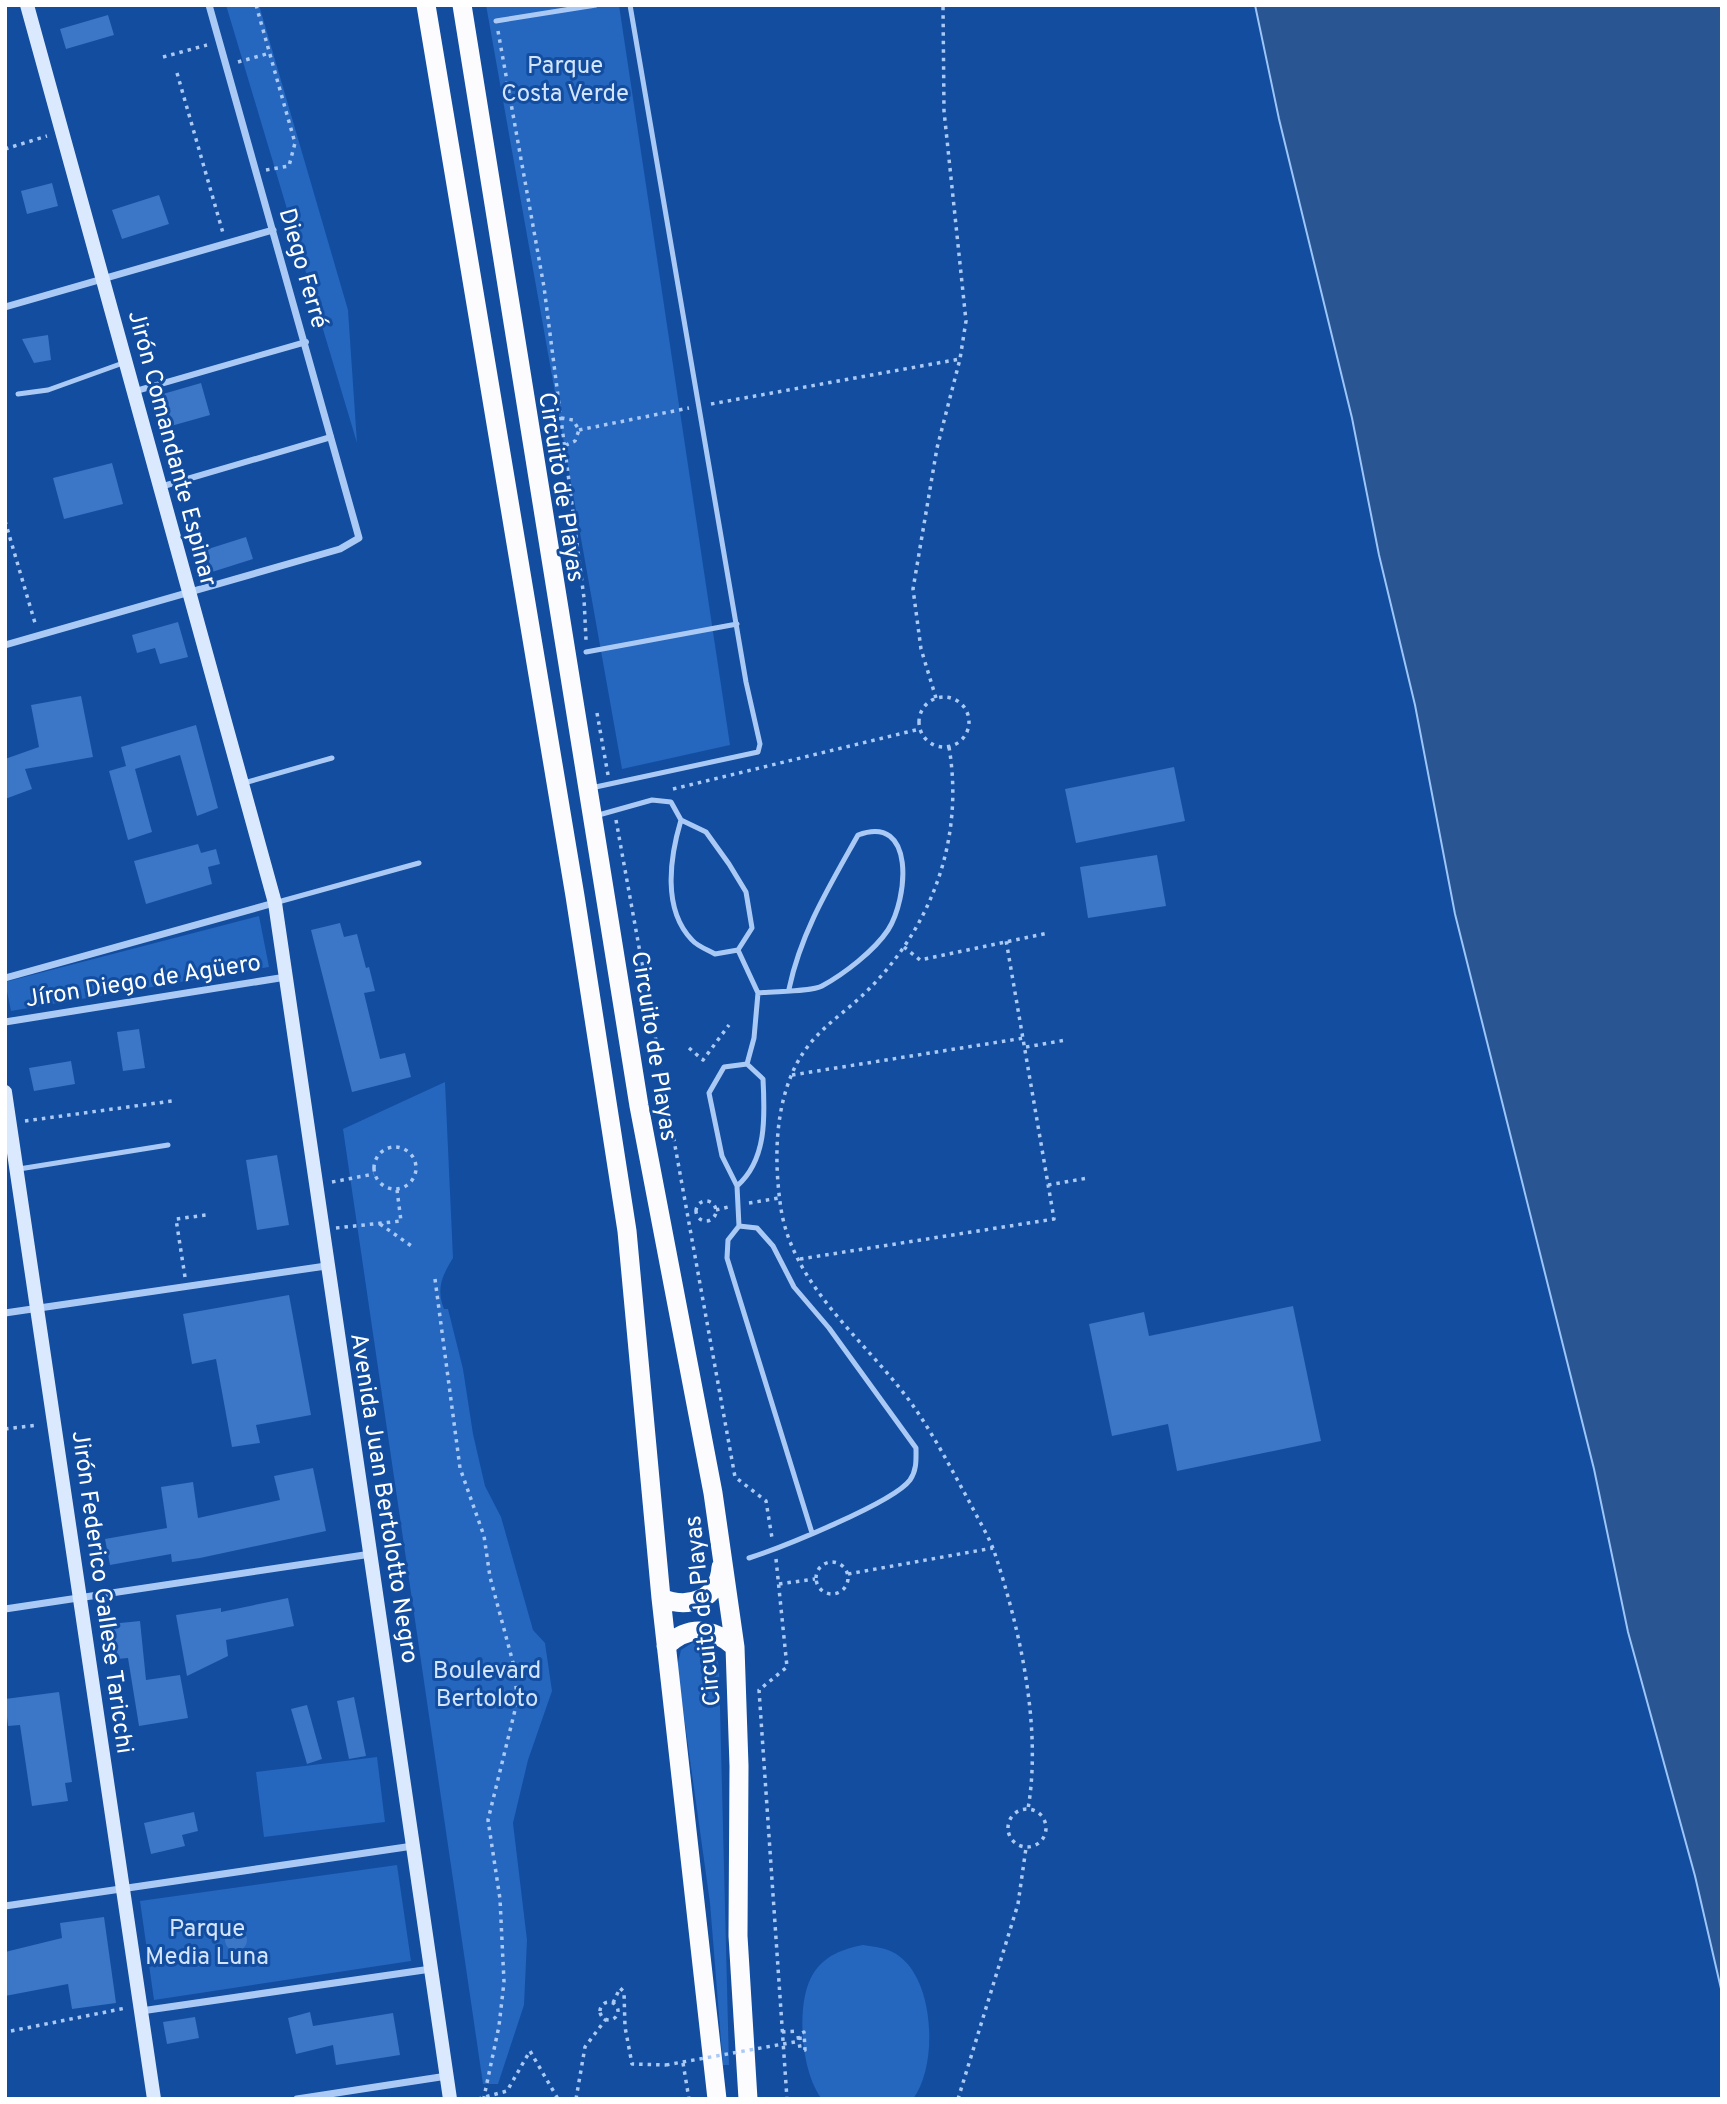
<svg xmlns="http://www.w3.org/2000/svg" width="1727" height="2104" viewBox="0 0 1727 2104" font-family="Overpass,sans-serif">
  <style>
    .green { fill: #2566be }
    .water { fill: #2a5593; stroke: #9cc5f8; stroke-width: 2 }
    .building { fill: #3b76c7 }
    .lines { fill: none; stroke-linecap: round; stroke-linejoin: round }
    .path { stroke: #aacaf5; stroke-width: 3.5; stroke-dasharray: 3.5 5; stroke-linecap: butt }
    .service { stroke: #aacaf5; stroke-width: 5 }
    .pedestrian { stroke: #aacaf5; stroke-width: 6 }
    .minor { stroke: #aacaf5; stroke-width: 7 }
    .secondary { stroke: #dae9fd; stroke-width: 14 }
    .trunk { stroke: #fcfcff; stroke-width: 19 }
    .path-bridge { stroke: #aacaf5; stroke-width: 3.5; stroke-dasharray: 3.5 5; stroke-linecap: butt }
    .labels { text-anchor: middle; stroke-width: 6; stroke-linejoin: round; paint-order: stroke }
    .park-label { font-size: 24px; fill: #d3e5fe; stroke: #124da0 }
    .street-label { font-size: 24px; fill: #fff; stroke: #124da0 }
  </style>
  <rect width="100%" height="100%" fill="#124da0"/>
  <path class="green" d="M226 5H259L348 310 357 443Z
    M486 5H619L730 745 622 769Z
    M259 916 269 967 11 1011 5 982Z
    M445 1082 453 1258C442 1276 436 1288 444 1309H448L463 1369 473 1434 485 1486 501 1517 533 1630 545 1643 552 1691 528 1760 513 1823 527 1940 524 2005 498 2084H483L343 1129Z
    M703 1640 715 1649 719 1668 729 2065H723L710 1903 677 1666 681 1650 695 1641Z
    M377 1757 385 1822 264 1837 256 1772Z
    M397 1865 411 1961 154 2000 140 1901Z
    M863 1945C876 1947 889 1948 899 1956 935 1982 938 2066 913 2099H822C801 2073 795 2003 813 1974 825 1955 843 1949 863 1945Z"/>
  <path class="water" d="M1255 5H1722V1993L1695 1876 1628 1632 1594 1469 1455 914 1415 705 1379 555 1352 418 1279 119Z"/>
  <path class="building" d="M108 15 114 35 66 49 60 29Z
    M52 183 58 206 27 214 21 191Z
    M159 195 169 224 122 239 112 210Z
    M48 335 51 360 34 363 22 339Z
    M201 383 210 415 171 426 163 394Z
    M112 463 123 504 64 519 53 478Z
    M246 537 253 559 212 572 205 550Z
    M178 622 188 657 160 664 155 648 137 653 132 635Z
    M81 696 93 757 25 769 32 789 5 799V759L39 747 31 705Z
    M196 725 218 808 197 816 180 755 135 769 152 832 128 840 109 771 126 766 121 747Z
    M1174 767 1185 821 1076 843 1065 789Z
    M198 844 201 853 216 849 220 864 208 867 212 884 146 904 134 861Z
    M1157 855 1166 906 1088 918 1080 867Z
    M340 923 344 937 357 934 366 968 369 967 375 991 364 993 380 1059 405 1053 411 1077 352 1092 311 930Z
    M139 1029 145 1068 123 1071 117 1032Z
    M71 1061 75 1084 34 1091 29 1068Z
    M277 1155 289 1225 257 1230 246 1160Z
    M289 1295 311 1415 256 1425 260 1443 232 1447 216 1359 192 1364 183 1314Z
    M1293 1306 1321 1441 1177 1471 1168 1424 1112 1436 1089 1324 1144 1312 1149 1336Z
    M313 1468 326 1531 200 1558 172 1562 171 1554 110 1565 105 1539 167 1528 161 1487 193 1482 198 1518 280 1500 274 1476Z
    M288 1598 294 1626 226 1640 228 1656 187 1676 176 1615 221 1608V1612Z
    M140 1621 146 1680 180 1675 188 1718 139 1726 128 1658 117 1659 114 1629 120 1623Z
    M59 1692 72 1782 65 1783 68 1801 32 1806 20 1725 8 1726 5 1699Z
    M354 1697 366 1756 349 1759 337 1701Z
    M307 1705 322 1759 307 1764 291 1709Z
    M194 1812 198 1831 182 1835 185 1846 151 1854 144 1823Z
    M104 1917 116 2003 72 2009 68 1984 5 1996V1952L62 1938 60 1923Z
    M225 1940a11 11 0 1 1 22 0a11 11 0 1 1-22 0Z
    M310 2012 313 2026 393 2013 400 2055 336 2065 333 2045 296 2054 288 2018Z
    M195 2017 199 2038 167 2044 163 2022Z"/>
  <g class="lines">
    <path class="path" d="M256 5 295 143 289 166 266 170
      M498 31 544 287 584 598 586 640
      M163 57 207 45
      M238 62 270 53
      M177 73 223 233
      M5 149 47 136
      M711 404 960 359
      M561 418 573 420 579 430 575 441 564 446
      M579 430 689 408
      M5 521 35 623
      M919 722a25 25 0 1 1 50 0a25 25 0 1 1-50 0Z
      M936 698 921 649 913 589 937 448 960 359 966 321 944 111 943 5
      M597 713 608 775
      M949 747C964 836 934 922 871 987 845 1014 816 1028 797 1063 774 1107 774 1162 781 1209 793 1283 858 1335 902 1391 929 1425 949 1465 970 1503 978 1519 988 1535 994 1551 1020 1629 1042 1727 1028 1809
      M673 789 920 729
      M616 820 735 1477 766 1501 772 1538
      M904 947 920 960 1048 933
      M1026 1047 1066 1040
      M689 1048 703 1060 729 1025
      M792 1075 1024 1038
      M25 1121 172 1101
      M374 1168a21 21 0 1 1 42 0a21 21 0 1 1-42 0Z
      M332 1182 374 1174
      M1048 1185 1088 1178
      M696 1211a10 10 0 1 1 20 0a10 10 0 1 1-20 0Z
      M749 1203 779 1198
      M716 1210 728 1207
      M380 1224 413 1247
      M336 1228 401 1221 397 1190
      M800 1259 1054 1219 1006 940
      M185 1277 176 1219 206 1215
      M435 1279 460 1468 484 1536 490 1577 515 1670 517 1702 488 1820 500 1899 504 1982 499 2026 484 2097
      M5 1429 38 1425
      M776 1559 787 1667 759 1690 787 2099
      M816 1578a16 16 0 1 1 32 0a16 16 0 1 1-32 0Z
      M848 1574 993 1548
      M779 1584 815 1579
      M1008 1828a19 19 0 1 1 38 0a19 19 0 1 1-38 0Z
      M600 2011a9 9 0 1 1 18 0a9 9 0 1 1-18 0Z
      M613 2003 620 1988 624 1992 625 2027 632 2064 666 2065
      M11 2031 126 2008
      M782 2032 797 2031
      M798 2036 800 2048 805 2050 804 2032 800 2034V2041
      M683 2063 689 2099
      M478 2099 507 2091 530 2051 558 2099
      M576 2099 585 2047 606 2019
      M958 2099 1018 1904 1026 1848"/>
    <path class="service" d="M496 21 596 5
      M18 394 48 390 123 363
      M586 652 737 624
      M244 783 332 758
      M591 788 758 752 760 744 746 682 630 5
      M595 816 652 800 671 802 681 820 706 832 729 864 746 892 752 928 738 950 715 954C708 950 697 946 692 940 662 909 670 857 681 820
      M278 902 419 863
      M738 950 758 993 754 1038 747 1064
      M758 993C774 991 811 992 822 986 844 974 874 951 888 930 908 899 916 813 858 835 830 885 801 932 789 989
      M19 1169 168 1145
      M737 1186C767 1160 765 1116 763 1079L747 1064 724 1067 709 1093 722 1156 737 1186 739 1226
      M749 1558C780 1548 893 1503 910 1480 917 1470 916 1459 916 1448L829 1328 794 1287 773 1246 757 1228 739 1226 728 1240 727 1258 812 1533"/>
    <path class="pedestrian" d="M136 391 306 342
      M160 487 331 437"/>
    <path class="minor" d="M5 307 273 230
      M5 645 340 549 359 538 209 5
      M5 978 274 903
      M5 1022 286 977
      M5 1313 326 1266
      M5 1609 371 1554
      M5 1906 413 1846
      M141 2011 431 1969
      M297 2099 447 2076"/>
    <path class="secondary" d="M27 5 275 903 450 2099
      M5 1092 154 2099"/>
    <path class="trunk" d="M426 5 575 896 627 1231 661 1598 717 2099
      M462 5 639 1106 713 1493 735 1647 739 1766 738 1936 748 2099
      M661 1598C688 1609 719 1600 721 1567
      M666 1646C689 1625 712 1627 735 1647"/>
    <path class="path-bridge" d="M666 2065 800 2041"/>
  </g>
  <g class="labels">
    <g class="park-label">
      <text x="565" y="73">Parque<tspan x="565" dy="28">Costa Verde</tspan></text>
      <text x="487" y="1678">Boulevard<tspan x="487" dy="28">Bertoloto</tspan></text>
      <text x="207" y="1936">Parque<tspan x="207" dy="28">Media Luna</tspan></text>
    </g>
    <g class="street-label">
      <text transform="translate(304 268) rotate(74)" y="8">Diego Ferré</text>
      <text transform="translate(173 448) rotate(75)" y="8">Jirón Comandante Espinar</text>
      <text transform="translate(562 487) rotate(81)" y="8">Circuito de Playas</text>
      <text transform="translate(143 980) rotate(-9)" y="8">Jíron Diego de Agüero</text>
      <text transform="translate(655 1046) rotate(81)" y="8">Circuito de Playas</text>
      <text transform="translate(385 1498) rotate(81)" y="8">Avenida Juan Bertolotto Negro</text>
      <text transform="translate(103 1592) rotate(82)" y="8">Jirón Federico Gallese Taricchi</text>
      <text transform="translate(702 1611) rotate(-96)" y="8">Circuito de Playas</text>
    </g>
  </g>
  <rect width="1727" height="2104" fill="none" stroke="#ffffff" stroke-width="14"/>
</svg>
